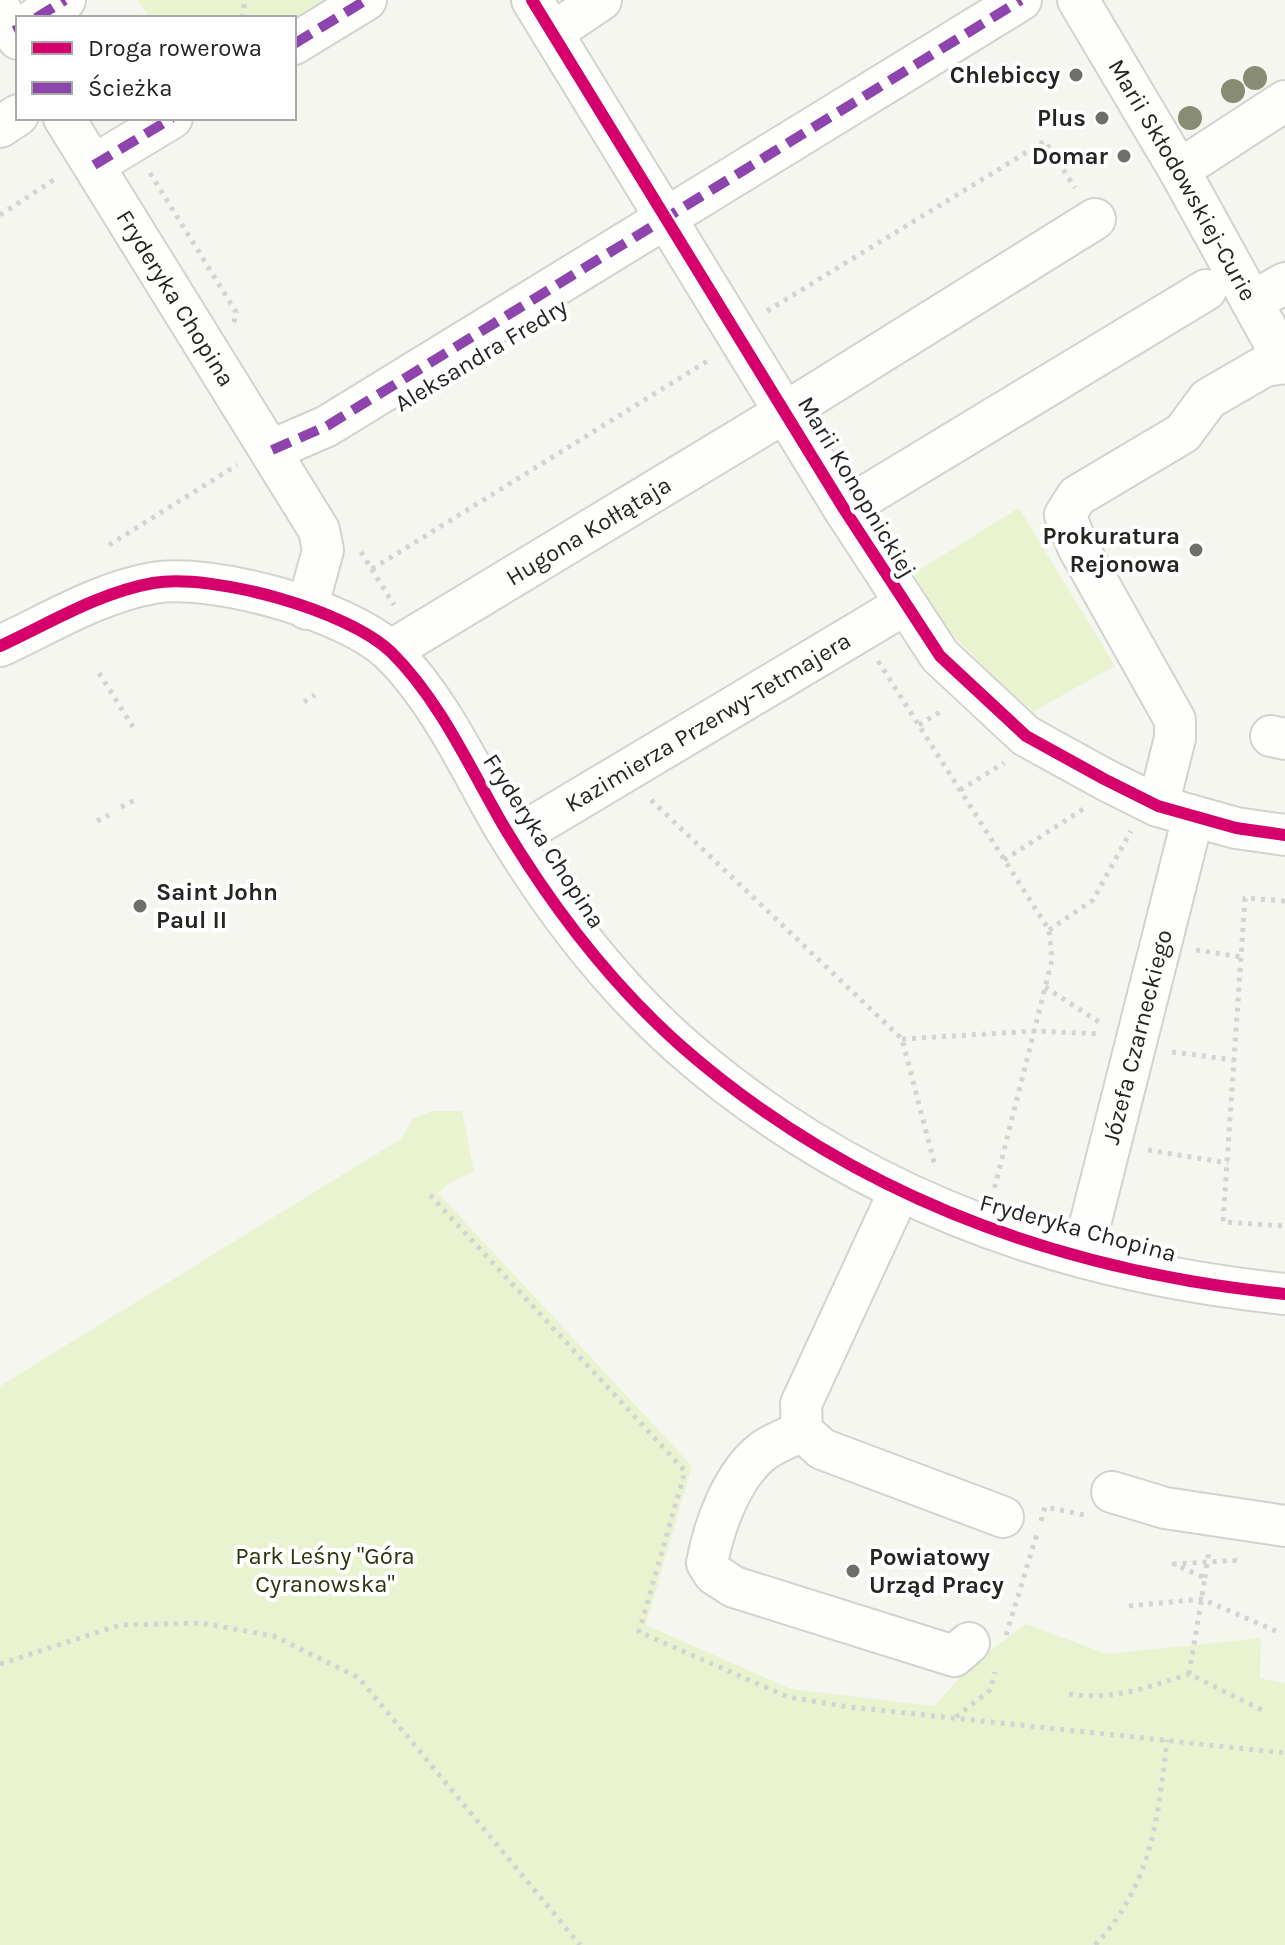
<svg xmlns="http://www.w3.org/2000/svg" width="1285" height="1945" viewBox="0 0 1285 1945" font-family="Karla,sans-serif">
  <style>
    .green { fill: #eaf3d0 }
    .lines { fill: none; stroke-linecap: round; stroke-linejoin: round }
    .minor-casing { stroke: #d2d2ce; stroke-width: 44 }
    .path { stroke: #d4d3d2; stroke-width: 5; stroke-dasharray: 4 6; stroke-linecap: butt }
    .minor { stroke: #fefefd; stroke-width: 40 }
    .quiet { stroke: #8e44ad; stroke-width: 10; stroke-dasharray: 20 10; stroke-linecap: butt }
    .cycleway-casing { stroke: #fff; stroke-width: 17 }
    .cycleway { stroke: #d6006c; stroke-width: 12 }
    .tree { fill: #878c72 }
    .poi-dot { fill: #6f6e6a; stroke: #fff; stroke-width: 3 }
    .labels { text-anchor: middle; stroke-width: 8; stroke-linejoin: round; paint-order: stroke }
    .poi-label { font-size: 24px; font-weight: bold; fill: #262522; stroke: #fff; text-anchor: end }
    .street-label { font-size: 24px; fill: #262522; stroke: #fff }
    .park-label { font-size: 24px; fill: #2c350b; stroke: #fff }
  </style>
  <rect width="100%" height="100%" fill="#f6f6f1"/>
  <path class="green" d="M138 0H349L294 34V18H149Z
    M1019 508 1115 666 1034 711 1011 694 945 627 914 573Z
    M432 1111H462L474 1172 452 1181 438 1193 692 1466 646 1625 791 1689 934 1706 973 1663 1026 1624 1107 1654 1261 1638 1260 1678 1285 1683V1945H0V1386L402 1138 412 1119Z"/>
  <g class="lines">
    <g class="minor-casing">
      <g id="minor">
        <path d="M532 0 844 509 940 656 1026 736 1104 779 1158 806 1236 828 1285 835"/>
        <path id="s1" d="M1078 0 1179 170 1285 362"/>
        <path d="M0 9 18 39"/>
        <path d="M36 18 65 0"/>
        <path d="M552 33 601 0"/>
        <path d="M294 44 366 0"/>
        <path id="s2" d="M64 118 319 530 323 550 307 609"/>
        <path d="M0 127 18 115"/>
        <path d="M94 165 172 118"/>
        <path d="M1179 170 1285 101"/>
        <path d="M1252 302 1285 283"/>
        <path d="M272 450 327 426 1021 0"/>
        <path d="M844 509 1206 290"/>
        <path d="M0 646C50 623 98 593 153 583 213 573 347 610 391 652 439 699 470 768 503 825 552 907 609 982 681 1046 852 1196 1060 1271 1285 1294"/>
        <path id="s3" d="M390 651 800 403 1095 219"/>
        <path d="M1271 736 1285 739"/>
        <path d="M1158 806 1175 738V720L1078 547 1065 515 1077 496 1183 433 1208 399 1265 366 1285 363"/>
        <path id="s4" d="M512 839 904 605"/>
        <path d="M899 1192 801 1404 802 1431 822 1449 1003 1517"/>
        <path id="s5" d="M1082 1256 1193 817"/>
        <path d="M802 1431C790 1437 774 1443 763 1451 732 1475 714 1526 707 1563L714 1574 734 1587 954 1656 969 1643"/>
        <path d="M1112 1492 1165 1508 1285 1526"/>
      </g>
    </g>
    <path class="path" d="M242 18 245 0
      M150 173 236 312 234 323
      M0 215 58 177
      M767 311 1045 141 1075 188
      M109 545 237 465
      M361 552 394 605
      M372 569 709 360
      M878 661 1049 930 1052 960 994 1190
      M99 673 133 727
      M304 702 315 695
      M919 725 943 710
      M960 790 1004 763
      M651 800 902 1039 935 1166
      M121 807 135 800
      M97 821 109 815
      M1004 860 1085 808
      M1285 901 1245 898 1223 1222 1285 1226
      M1049 930 1093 900 1131 831
      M1196 950 1241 957
      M1045 987 1102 1024
      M902 1039 1035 1031 1101 1034
      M1172 1052 1234 1060
      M1148 1150 1228 1163
      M430 1195 685 1471 639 1632 788 1697 849 1707 1285 1753
      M1041 1521 1045 1507 1085 1515
      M1205 1578 1209 1550
      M1129 1606 1202 1599 1276 1631
      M1006 1635 1037 1534
      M0 1664 120 1625 200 1623 274 1636 359 1678 580 1945
      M1189 1674 1205 1578 1174 1564 1240 1560 1237 1559
      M1069 1694C1113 1701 1148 1687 1189 1674L1264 1711
      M956 1717 990 1690 995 1672
      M1095 1945C1152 1885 1158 1818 1167 1740"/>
    <use href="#minor" class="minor"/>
    <path class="quiet" d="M36 18 65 0
      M14 31 18 29
      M294 44 366 0
      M94 165 172 118
      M272 450 327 426 1021 0"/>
    <g class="cycleway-casing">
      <path id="cycleway" d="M532 0 844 509 940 656 1026 736 1104 779 1158 806 1236 828 1285 835
        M0 646C50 623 98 593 153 583 213 573 347 610 391 652 439 699 470 768 503 825 552 907 609 982 681 1046 852 1196 1060 1271 1285 1294"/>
    </g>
    <use href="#cycleway" class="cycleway"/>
  </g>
  <g class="tree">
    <circle cx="1255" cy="78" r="12"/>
    <circle cx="1233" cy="91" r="12"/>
    <circle cx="1190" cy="118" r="12"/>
  </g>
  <g class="poi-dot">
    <circle cx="1076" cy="75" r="8"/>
    <circle cx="1102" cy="118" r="8"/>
    <circle cx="1124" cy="156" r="8"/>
    <circle cx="1196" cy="550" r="8"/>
    <circle cx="140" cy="906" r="8"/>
    <circle cx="853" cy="1571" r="8"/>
  </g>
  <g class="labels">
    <g class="poi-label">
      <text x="1060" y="83">Chlebiccy</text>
      <text x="1086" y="126">Plus</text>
      <text x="1108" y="164">Domar</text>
      <text x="1180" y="544">Prokuratura<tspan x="1180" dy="28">Rejonowa</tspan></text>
      <text x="156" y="900" text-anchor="start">Saint John<tspan x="156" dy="28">Paul II</tspan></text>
      <text x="869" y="1565" text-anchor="start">Powiatowy<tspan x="869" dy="28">Urząd Pracy</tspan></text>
    </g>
    <g class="street-label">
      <text dy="8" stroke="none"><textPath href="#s1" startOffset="208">Marii Skłodowskiej-Curie</textPath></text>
      <text dy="8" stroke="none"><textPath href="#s2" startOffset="212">Fryderyka Chopina</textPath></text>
      <text transform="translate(481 355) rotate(-31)" y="8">Aleksandra Fredry</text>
      <text transform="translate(857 487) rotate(59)" y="8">Marii Konopnickiej</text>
      <text dy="8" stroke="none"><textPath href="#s3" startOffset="232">Hugona Kołłątaja</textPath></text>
      <text dy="8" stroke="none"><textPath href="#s4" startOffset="228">Kazimierza Przerwy-Tetmajera</textPath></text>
      <text transform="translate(544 841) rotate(57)" y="8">Fryderyka Chopina</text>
      <text dy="8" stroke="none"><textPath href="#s5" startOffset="226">Józefa Czarneckiego</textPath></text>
      <text transform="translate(1078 1228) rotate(15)" y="8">Fryderyka Chopina</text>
    </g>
    <g class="park-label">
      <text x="325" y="1564">Park Leśny "Góra<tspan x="325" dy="28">Cyranowska"</tspan></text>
    </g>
  </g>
  <rect x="16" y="16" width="280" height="104" fill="#ffffff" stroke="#a8a8a7" stroke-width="2"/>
  <rect x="32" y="42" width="40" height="12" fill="#d6006c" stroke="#a8a8a7" stroke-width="2"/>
  <text x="88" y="56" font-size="24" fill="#262522">Droga rowerowa</text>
  <rect x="32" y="82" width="40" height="12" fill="#8e44ad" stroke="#a8a8a7" stroke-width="2"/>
  <text x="88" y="96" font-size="24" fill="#262522">Ścieżka</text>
</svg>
